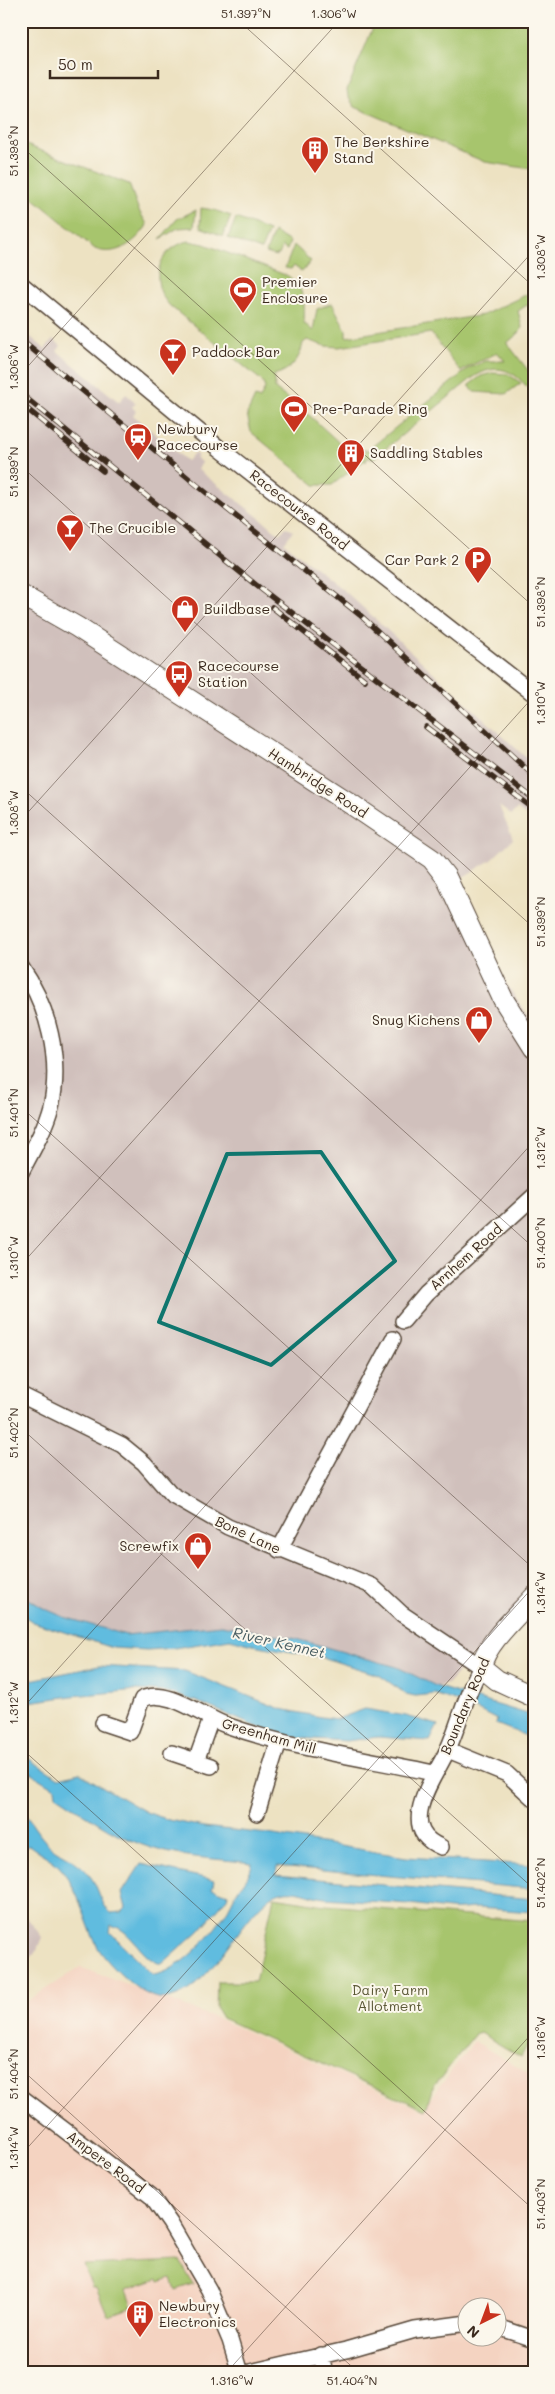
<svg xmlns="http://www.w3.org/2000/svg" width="555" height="2394" viewBox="0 0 555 2394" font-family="Mali,sans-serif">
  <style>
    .built { fill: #f4d3c1; fill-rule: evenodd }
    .industrial { fill: #d0c0bc }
    .green { fill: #a7c56d; stroke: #717846; fill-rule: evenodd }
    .water { fill: #61bcdf; stroke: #4e737e }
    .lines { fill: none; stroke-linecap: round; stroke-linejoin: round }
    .minor-casing { stroke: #564637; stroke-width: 18 }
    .secondary-casing { stroke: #564637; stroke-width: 22 }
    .minor { stroke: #fff; stroke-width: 15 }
    .secondary { stroke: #fff; stroke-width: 20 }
    .rail-casing { stroke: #3b2a1e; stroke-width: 5.5 }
    .rail { stroke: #fbf7ec; stroke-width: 4; stroke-dasharray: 11; stroke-linecap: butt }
    .marked { fill: none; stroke: #0f766e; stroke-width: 4; stroke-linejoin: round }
    .ticks { fill: none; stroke: #3b2a1e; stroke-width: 1; stroke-opacity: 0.45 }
    .labels { text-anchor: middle; stroke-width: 4; stroke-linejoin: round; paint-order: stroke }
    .poi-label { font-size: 14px; fill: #3b2a1e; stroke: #fbf7ec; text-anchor: start }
    .street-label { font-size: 14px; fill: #3b2a1e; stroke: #fbf7ec }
    .park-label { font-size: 14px; fill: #5b5836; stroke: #fbf7ec }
    .water-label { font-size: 15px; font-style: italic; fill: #485d62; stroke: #fbf7ec }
    .neatline { fill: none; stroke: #3b2a1e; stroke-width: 2 }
    .ticks-label { font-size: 12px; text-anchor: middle; fill: #3b2a1e }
  </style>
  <rect width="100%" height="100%" fill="#fbf7ec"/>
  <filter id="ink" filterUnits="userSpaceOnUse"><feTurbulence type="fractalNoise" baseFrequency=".02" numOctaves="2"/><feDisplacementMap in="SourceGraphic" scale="10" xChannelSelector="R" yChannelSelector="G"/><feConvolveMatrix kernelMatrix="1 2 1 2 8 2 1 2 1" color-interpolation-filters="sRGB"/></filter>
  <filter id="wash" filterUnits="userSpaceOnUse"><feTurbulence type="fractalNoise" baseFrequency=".0096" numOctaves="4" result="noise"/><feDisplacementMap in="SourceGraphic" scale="20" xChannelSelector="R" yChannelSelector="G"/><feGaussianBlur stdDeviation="1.12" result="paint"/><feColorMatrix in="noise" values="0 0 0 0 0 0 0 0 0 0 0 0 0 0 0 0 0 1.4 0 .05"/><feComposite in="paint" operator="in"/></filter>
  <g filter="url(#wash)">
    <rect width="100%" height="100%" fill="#ede2c2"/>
    <path class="built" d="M80 1967 221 2020 422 2110 474 2041 534 2077V2373H21V2005ZM468 2306H498V2336H468Z"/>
    <path class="industrial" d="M21 329 45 349 53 339 61 346 57 351 119 402 126 394 136 403 132 407 136 411 133 415 187 461 194 453 198 456 196 458 202 463 197 469 280 534 286 527 293 531 284 543 347 593 534 765V822L517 809 511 815 499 806 513 839 491 860 463 877 462 889 505 982 534 1024V1590L447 1684 438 1687 397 1667 221 1625 126 1635 64 1617 43 1608 21 1594Z
      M21 1910 42 1937 36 1952 21 1969Z"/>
    <path class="green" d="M370 21H534V172L531 169 485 162 355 107 348 97 347 90 374 25Z
      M21 143 129 184 139 211 147 224 146 227C134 244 115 257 95 249L21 188Z
      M201 208 214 210 231 216 223 236 200 227Z
      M196 210 194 227 178 228 160 239 177 219Z
      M236 218 269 231 261 250 228 238Z
      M274 232 290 242 287 250 282 247 279 255 277 254 276 256 266 253Z
      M189 241 204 244 288 276C305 288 305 304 304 323L313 331 317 309 332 303 346 330V337L483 315 534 291V312L527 305 518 311 522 327 520 332 507 343 534 378V396C517 372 499 359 471 379L374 458H367L366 462 365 460 332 485H315L251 432 247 414 255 397 260 399 265 388 262 381 170 306C148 283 157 248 189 241ZM431 333 461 372C473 362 487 360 497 352L505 361H486L469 368 368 450 353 451 346 449 309 415 275 389 274 375C291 370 300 360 303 343L307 340 325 346 339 347Z
      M294 245 311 261 302 272 294 266 291 269 285 268Z
      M492 373 508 374 521 383 506 394 474 392 469 385 481 376Z
      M274 1897 325 1905 534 1921V2032L521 2057 480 2033 474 2035 432 2089 426 2110 222 2018 216 2008 217 1982H255Z
      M180 2261 193 2284 175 2290 171 2278 159 2282 158 2279 126 2290 132 2307 108 2316 96 2287H92L83 2265Z"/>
    <path class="water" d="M21 1594 43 1608 64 1617 126 1635 221 1625 297 1639 397 1667 438 1687 534 1716V1739L496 1724 497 1720 474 1708 435 1694 415 1696 406 1694 379 1675 321 1657 253 1645 230 1639 174 1648 147 1650 113 1648 33 1622 21 1614Z
      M99 1666 185 1671 281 1709 321 1717 337 1719 365 1709 406 1716 438 1725 430 1741 378 1737 346 1741 298 1738 278 1734 252 1725 198 1702 168 1692 138 1690 72 1696 21 1703V1682Z
      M21 1754 59 1778 79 1773 146 1812 169 1820 204 1827 268 1834 406 1857 534 1865V1889L277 1866 276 1875 534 1899V1912C515 1911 496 1909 477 1908 468 1908 459 1910 450 1909 437 1908 423 1905 409 1904 381 1902 354 1900 326 1898 311 1897 296 1887 281 1892 241 1902 201 2026 145 1993 130 1985 105 1961 97 1946 85 1921 80 1893 62 1870 54 1859 40 1854 29 1845L21 1853V1809C31 1821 38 1835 50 1846 64 1858 78 1859 90 1876 99 1887 100 1904 111 1913L122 1912 126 1908 122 1893 141 1864 214 1880 212 1888 228 1894 227 1898 199 1931 162 1964C141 1960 134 1931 111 1925L110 1932 153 1975C178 1973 212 1935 225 1914 230 1907 233 1898 238 1890 245 1880 250 1876 252 1863 212 1858 173 1858 135 1842 107 1831 81 1811 56 1795L55 1788 21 1767Z"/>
  </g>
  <g filter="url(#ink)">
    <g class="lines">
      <g class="minor-casing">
        <path id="minor" d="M21 284 219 448 534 694
          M21 967C48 1005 62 1060 51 1106 45 1129 32 1151 21 1172
          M403 1321 426 1294 534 1196
          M21 1395 122 1445 144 1463 171 1494 228 1527 372 1586 402 1614 481 1667C466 1693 460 1722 448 1749 436 1776 394 1828 441 1847
          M279 1550 393 1339
          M103 1723 130 1732 142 1699C167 1687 203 1717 226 1725 293 1749 364 1758 434 1773
          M448 1750 507 1774 534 1799
          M172 1753 196 1761 211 1719
          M196 1761 211 1766
          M257 1813 279 1741
          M21 2097 151 2196 170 2223 209 2290 230 2340 240 2373
          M498 2327 534 2339
          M321 2355 325 2373
          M246 2373 346 2350 415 2330 468 2323"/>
      </g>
      <g class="secondary-casing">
        <path id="secondary" d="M21 595 77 627 176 691 354 806 432 859 446 877 503 999 534 1048
          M534 1597C518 1615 485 1644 481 1667L497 1680 534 1697"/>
      </g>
      <use href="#minor" class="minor"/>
      <use href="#secondary" class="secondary"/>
      <g class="rail-casing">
        <path id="rail" d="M21 340 203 490 360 615 534 776
          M21 394 256 585 534 799
          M21 404 103 471
          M272 607 365 680
          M426 727 534 809"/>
      </g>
      <use href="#rail" class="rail"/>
    </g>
  </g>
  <path class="marked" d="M321 1152 395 1261 271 1365 159 1322 227 1154Z"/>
  <path class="ticks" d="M239 21 534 287M21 146 534 607M21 374 339 21M21 466 534 928M21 787 534 1248M21 820 534 250M21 1107 534 1569M21 1265 534 696M21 1428 534 1889M21 1710 534 1141M21 1748 534 2210M21 2069 359 2373M21 2155 534 1586M226 2373 534 2031"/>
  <defs>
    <g id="building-pin" transform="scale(1.4375)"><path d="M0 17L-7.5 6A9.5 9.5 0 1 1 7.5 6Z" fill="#c8321e" stroke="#fbf7ec"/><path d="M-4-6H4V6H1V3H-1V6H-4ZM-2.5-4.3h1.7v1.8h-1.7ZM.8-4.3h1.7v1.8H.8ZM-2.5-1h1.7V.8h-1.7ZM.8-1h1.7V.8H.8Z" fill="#fff"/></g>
    <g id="stadium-pin" transform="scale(1.4375)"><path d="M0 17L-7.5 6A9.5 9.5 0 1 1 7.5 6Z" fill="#c8321e" stroke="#fbf7ec"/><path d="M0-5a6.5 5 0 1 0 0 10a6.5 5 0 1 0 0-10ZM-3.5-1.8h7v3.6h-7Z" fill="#fff"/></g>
    <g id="bar-pin" transform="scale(1.4375)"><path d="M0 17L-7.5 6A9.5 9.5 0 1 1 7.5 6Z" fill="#c8321e" stroke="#fbf7ec"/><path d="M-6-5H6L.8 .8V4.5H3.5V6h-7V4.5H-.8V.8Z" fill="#fff"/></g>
    <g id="station-pin" transform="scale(1.4375)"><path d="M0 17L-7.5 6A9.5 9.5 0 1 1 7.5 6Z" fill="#c8321e" stroke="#fbf7ec"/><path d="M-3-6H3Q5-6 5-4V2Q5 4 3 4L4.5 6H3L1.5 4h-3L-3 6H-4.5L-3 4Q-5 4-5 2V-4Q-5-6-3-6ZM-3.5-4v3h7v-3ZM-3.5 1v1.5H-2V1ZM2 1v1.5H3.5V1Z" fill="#fff"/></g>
    <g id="parking-pin" transform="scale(1.4375)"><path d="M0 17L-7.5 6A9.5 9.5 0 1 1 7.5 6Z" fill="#c8321e" stroke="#fbf7ec"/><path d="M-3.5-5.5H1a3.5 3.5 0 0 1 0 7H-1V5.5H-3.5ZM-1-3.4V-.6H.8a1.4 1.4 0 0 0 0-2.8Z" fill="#fff"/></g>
    <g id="shop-pin" transform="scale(1.4375)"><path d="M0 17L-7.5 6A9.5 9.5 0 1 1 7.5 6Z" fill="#c8321e" stroke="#fbf7ec"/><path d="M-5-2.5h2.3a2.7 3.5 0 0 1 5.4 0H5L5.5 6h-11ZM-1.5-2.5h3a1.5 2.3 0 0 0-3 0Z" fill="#fff"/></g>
    <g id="bus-pin" transform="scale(1.4375)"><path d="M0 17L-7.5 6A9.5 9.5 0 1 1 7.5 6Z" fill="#c8321e" stroke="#fbf7ec"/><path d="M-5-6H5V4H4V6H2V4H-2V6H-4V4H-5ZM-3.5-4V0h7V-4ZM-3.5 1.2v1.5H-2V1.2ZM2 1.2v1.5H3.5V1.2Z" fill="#fff"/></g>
  </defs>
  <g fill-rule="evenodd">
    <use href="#building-pin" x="315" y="150"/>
    <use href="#stadium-pin" x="243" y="290"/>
    <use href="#bar-pin" x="173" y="352"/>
    <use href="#stadium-pin" x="294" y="409"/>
    <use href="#station-pin" x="138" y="437"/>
    <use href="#building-pin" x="351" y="453"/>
    <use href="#bar-pin" x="70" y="528"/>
    <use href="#parking-pin" x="478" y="560"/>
    <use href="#shop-pin" x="185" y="609"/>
    <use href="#bus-pin" x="179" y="674"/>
    <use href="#shop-pin" x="479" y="1020"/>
    <use href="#shop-pin" x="198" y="1546"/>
    <use href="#building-pin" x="140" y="2314"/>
  </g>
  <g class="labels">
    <g class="poi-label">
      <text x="334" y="147">The Berkshire<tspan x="334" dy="16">Stand</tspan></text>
      <text x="262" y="287">Premier<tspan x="262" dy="16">Enclosure</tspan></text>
      <text x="192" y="357">Paddock Bar</text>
      <text x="313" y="414">Pre-Parade Ring</text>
      <text x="157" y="434">Newbury<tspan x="157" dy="16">Racecourse</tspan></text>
      <text x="370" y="458">Saddling Stables</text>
      <text x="89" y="533">The Crucible</text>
      <text x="459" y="565" text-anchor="end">Car Park 2</text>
      <text x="204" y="614">Buildbase</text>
      <text x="198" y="671">Racecourse<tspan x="198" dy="16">Station</tspan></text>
      <text x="460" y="1025" text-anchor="end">Snug Kichens</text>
      <text x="179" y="1551" text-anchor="end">Screwfix</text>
      <text x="159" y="2311">Newbury<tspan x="159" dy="16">Electronics</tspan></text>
    </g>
    <g class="street-label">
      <text transform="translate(299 510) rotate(38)" y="5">Racecourse Road</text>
      <text transform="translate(318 783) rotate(33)" y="5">Hambridge Road</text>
      <text transform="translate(466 1257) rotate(-42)" y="5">Arnhem Road</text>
      <text transform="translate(248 1535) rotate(25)" y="5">Bone Lane</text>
      <text transform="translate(465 1706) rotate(-67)" y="5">Boundary Road</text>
      <text transform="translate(269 1736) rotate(16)" y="5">Greenham Mill</text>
      <text transform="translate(106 2162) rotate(37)" y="5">Ampere Road</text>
    </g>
    <g class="park-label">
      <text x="390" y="1995">Dairy Farm<tspan x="390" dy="16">Allotment</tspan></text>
    </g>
    <g class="water-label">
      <text transform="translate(279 1643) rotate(13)" y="5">River Kennet</text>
    </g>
  </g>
  <rect width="555" height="2394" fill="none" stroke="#fbf7ec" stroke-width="55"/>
  <g transform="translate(482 2322) rotate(222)"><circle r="24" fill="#fbf7ec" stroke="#aea59a"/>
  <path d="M0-4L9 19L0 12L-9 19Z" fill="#c8321e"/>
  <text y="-8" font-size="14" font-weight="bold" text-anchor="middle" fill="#3b2a1e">N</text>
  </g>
  <path d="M50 70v8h108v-8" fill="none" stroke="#3b2a1e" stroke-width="2.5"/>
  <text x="58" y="70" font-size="15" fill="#3b2a1e" stroke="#fbf7ec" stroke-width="4" paint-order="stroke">50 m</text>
  <rect x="28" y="28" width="500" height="2338" class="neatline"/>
  <g class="ticks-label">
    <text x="246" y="18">51.397°N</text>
    <text x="334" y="18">1.306°W</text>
    <text transform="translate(14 151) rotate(-90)" y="4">51.398°N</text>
    <text transform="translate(541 257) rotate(-90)" y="4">1.308°W</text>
    <text transform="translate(14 367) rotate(-90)" y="4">1.306°W</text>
    <text transform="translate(14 472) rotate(-90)" y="4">51.399°N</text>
    <text transform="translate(541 602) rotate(-90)" y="4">51.398°N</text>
    <text transform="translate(541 703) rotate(-90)" y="4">1.310°W</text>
    <text transform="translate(14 813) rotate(-90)" y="4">1.308°W</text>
    <text transform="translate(541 922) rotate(-90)" y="4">51.399°N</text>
    <text transform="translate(14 1113) rotate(-90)" y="4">51.401°N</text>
    <text transform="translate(541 1148) rotate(-90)" y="4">1.312°W</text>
    <text transform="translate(541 1243) rotate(-90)" y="4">51.400°N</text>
    <text transform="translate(14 1258) rotate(-90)" y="4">1.310°W</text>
    <text transform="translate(14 1433) rotate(-90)" y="4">51.402°N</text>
    <text transform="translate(541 1593) rotate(-90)" y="4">1.314°W</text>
    <text transform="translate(14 1703) rotate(-90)" y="4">1.312°W</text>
    <text transform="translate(541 1883) rotate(-90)" y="4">51.402°N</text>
    <text transform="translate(541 2038) rotate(-90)" y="4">1.316°W</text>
    <text transform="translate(14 2074) rotate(-90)" y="4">51.404°N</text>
    <text transform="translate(14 2148) rotate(-90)" y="4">1.314°W</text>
    <text transform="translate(541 2204) rotate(-90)" y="4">51.403°N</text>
    <text x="232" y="2385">1.316°W</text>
    <text x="352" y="2385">51.404°N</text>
  </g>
</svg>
